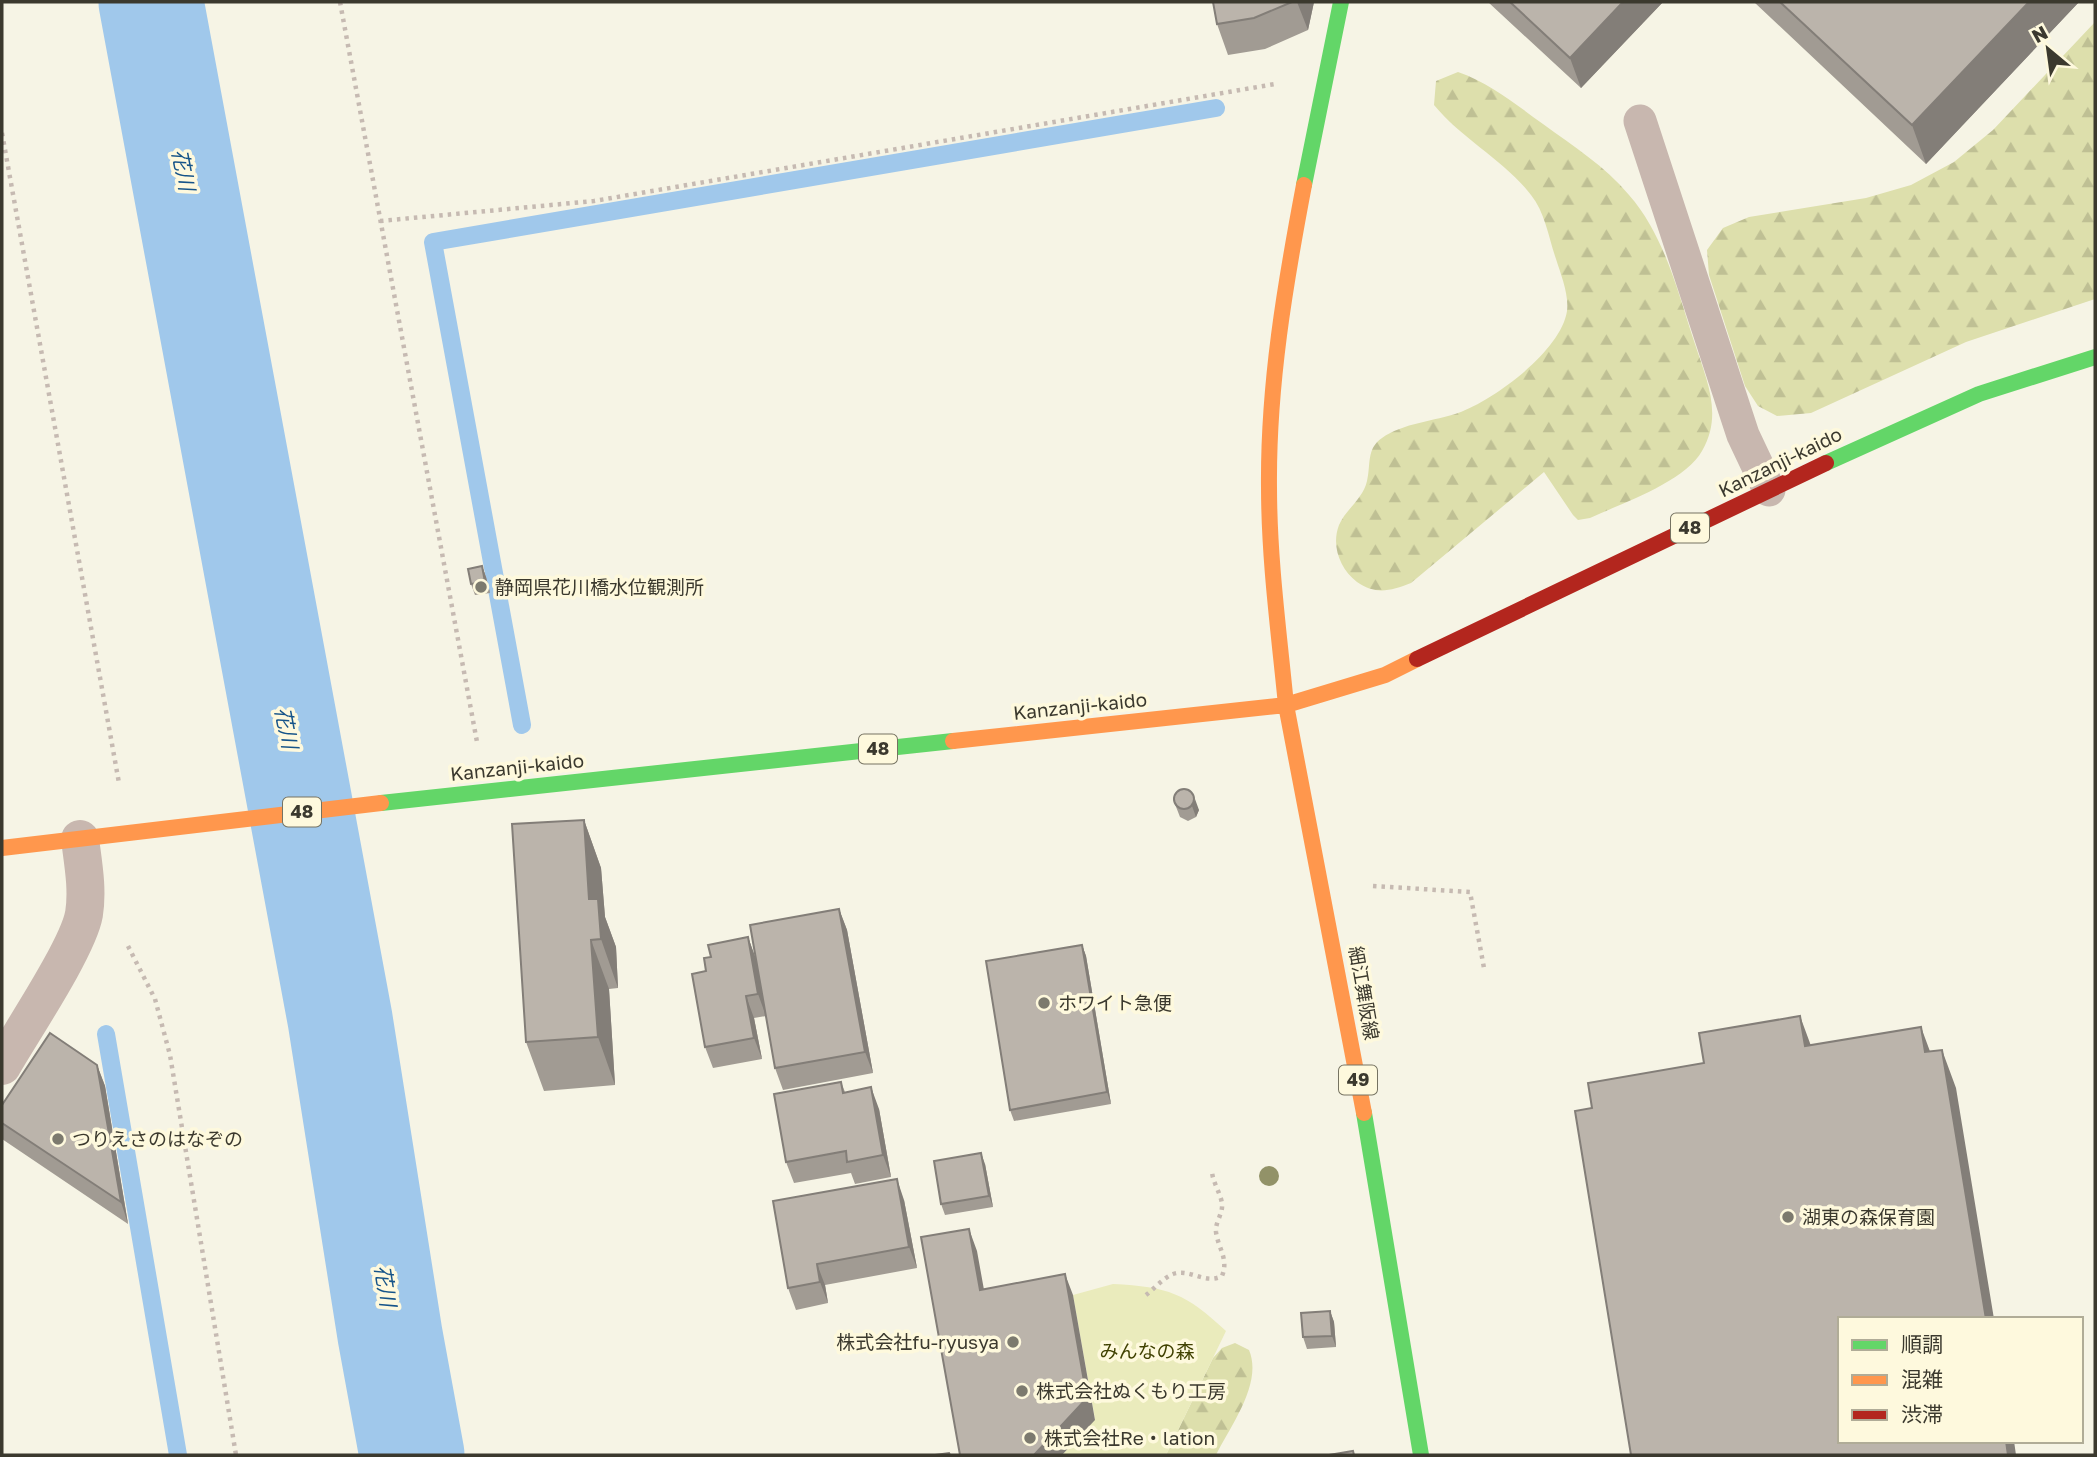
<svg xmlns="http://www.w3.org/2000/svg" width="2097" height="1457" viewBox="0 0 2097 1457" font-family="'Golos Text','Noto Sans JP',sans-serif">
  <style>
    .forest { fill: url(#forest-firs) }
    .garden { fill: #eaebbc }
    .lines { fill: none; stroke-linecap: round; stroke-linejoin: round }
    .stream { stroke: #a0c8eb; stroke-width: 18 }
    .river { stroke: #a0c8eb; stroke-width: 105 }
    .path { stroke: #c6bab2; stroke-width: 4.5; stroke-dasharray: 3.5 5; stroke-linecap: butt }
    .lane { stroke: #c8b7af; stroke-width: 33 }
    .street { stroke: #c8b7af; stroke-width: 38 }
    .fast { stroke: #63d668; stroke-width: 16 }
    .slow { stroke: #ff974d; stroke-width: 16 }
    .jam { stroke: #b3261e; stroke-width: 16 }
    .tree { fill: #929268 }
    .wall { fill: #a19b93 }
    .shaded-wall { fill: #837e78 }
    .building { fill: #bbb4ab; stroke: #837e78; stroke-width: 2 }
    .poi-dot { fill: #7c7a6e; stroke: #fef9dd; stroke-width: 2.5 }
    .labels { text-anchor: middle; stroke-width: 7; stroke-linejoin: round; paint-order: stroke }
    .shield { fill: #fef9dd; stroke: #767362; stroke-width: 2 }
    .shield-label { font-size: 18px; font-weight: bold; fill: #3b392e }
    .street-label { font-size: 19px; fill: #3b392e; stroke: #fef9dd }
    .poi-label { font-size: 19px; fill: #3b392e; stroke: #fef9dd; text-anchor: start }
    .park-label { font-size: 19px; fill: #414202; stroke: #fef9dd }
    .water-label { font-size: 21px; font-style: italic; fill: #165489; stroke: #fef9dd }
  </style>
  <defs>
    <pattern id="forest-firs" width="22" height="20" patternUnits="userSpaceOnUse" patternTransform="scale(1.75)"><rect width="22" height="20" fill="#dddfac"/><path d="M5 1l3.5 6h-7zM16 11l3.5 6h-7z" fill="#bfc094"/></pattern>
  </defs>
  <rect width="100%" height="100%" fill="#f6f4e5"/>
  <path class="forest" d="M2095 22V299L1966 342 1811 413 1777 416 1758 406 1745 386 1709 275 1707 250 1723 228 1749 217 1866 198 1911 185 1954 162 1993 130Z
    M1458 72C1490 83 1515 104 1543 124 1573 146 1605 166 1629 195 1665 236 1678 293 1695 344 1707 381 1723 415 1702 451 1685 482 1622 503 1590 518L1578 520 1573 515 1544 472 1411 583C1391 591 1375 595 1357 582 1340 569 1331 546 1339 525 1346 509 1363 499 1367 481 1371 465 1366 449 1382 438 1403 423 1435 421 1458 413 1494 400 1561 351 1567 311 1569 294 1561 275 1556 259 1549 239 1545 212 1531 195 1504 160 1462 139 1434 105L1436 81Z
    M1235 1343 1249 1350C1263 1383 1231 1425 1216 1455H1166L1213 1358 1222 1348Z"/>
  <path class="garden" d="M1113 1284C1169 1287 1185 1293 1226 1331L1166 1455H1062L1095 1419 1073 1295Z"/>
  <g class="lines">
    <path class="stream" d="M522 725 433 242 1216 108
      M106 1034 178 1455"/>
    <path class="river" d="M151 2 340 1019 390 1335 412 1455"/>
    <path class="path" d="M340 2 477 742
      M2 133 119 783
      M380 221 594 201 1275 84
      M1373 886 1470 892 1484 968
      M128 946 155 999 170 1055 236 1455
      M1146 1295C1154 1289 1163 1278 1173 1274 1190 1268 1205 1285 1222 1276 1229 1259 1218 1248 1216 1232 1215 1222 1223 1214 1222 1204 1221 1194 1213 1183 1212 1172"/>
    <path class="lane" d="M1640 121 1743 435 1769 490"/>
    <path class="street" d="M2 1066C22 1031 78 948 84 914 88 889 83 863 80 839"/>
    <path class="fast" d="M1304 185 1341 2
      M1826 463 1979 394 2095 357
      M381 803 953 741
      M1364 1113 1421 1455"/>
    <path class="slow" d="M1286 705C1279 633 1269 560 1269 487 1268 385 1285 285 1304 185
      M1286 705 1364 1113
      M953 741 1286 705 1385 675 1417 659
      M2 848 381 803"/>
    <path class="jam" d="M1417 659 1826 463"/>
  </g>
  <circle class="tree" cx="1269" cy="1176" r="10"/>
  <path class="wall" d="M1213 2H1314L1308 30 1265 49 1228 55 1217 24Z
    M1488 2H1663L1581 88Z
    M1754 2H2079L1926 164Z
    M482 566 486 577 490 593 475 595 471 584Z
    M1176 792 1199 810 1196 817 1188 821 1180 817 1173 799Z
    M584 820 601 868 605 917 616 947 618 988 609 989 615 1085 544 1091 526 1042Z
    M839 909 847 930 873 1073 783 1090 775 1068 766 1016 754 1018 762 1059 713 1068 705 1047 706 971 711 957 748 937 755 957Z
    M1082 945 1086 956 1111 1104 1014 1121 1010 1110Z
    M97 1065 105 1086 128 1224 2 1139V1105Z
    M841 1082 845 1092 879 1109 891 1177 855 1184 851 1173 794 1183 786 1162Z
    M985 1164 993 1207 945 1215 941 1204Z
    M904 1200 917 1268 825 1285 828 1303 796 1310 788 1288 773 1201Z
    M1330 1311 1334 1322 1336 1347 1307 1349 1303 1337Z"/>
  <path class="shaded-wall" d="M1297 2H1314L1308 30Z
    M1623 2H1663L1581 88 1570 58Z
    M2029 2H2079L1926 164 1912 125Z
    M482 566 486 577 490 593 485 582Z
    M1195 799 1199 810 1196 817 1192 806Z
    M584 820 601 868 605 917 616 947 618 988 601 939 589 899Z
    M839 909 847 930 873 1073 865 1052Z
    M748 937 756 959 766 1016 758 994Z
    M591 940 609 989 615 1085 598 1037Z
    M1082 945 1086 956 1111 1104 1107 1092Z
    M746 996 754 1018 762 1059 754 1038Z
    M1800 1016 1814 1054 1805 1046Z
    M1921 1027 1935 1065 1925 1052Z
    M1942 1050 1956 1088 1994 1319H1986Z
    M97 1065 105 1086 128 1224 121 1202Z
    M871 1087 879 1109 891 1177 883 1155Z
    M981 1153 985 1164 993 1207 989 1196Z
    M897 1179 904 1200 917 1268 909 1247Z
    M969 1229 977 1251 988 1312 980 1290Z
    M817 1264 825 1285 828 1303 820 1282Z
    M1065 1274 1073 1295 1095 1420 1062 1455H1034Z
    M1330 1311 1334 1322 1336 1347 1332 1336Z
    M2006 1441H2014L2016 1455H2008Z"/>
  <path class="building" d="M1213 2H1292L1254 18 1217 24Z
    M1510 2H1623L1570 58Z
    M1780 2H2029L1912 125Z
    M482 566 485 582 471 584 468 569Z
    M1174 799a10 10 0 1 1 20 0a10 10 0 1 1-20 0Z
    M584 820 589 899H598L601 939 591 940 598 1037 526 1042 512 824Z
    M839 909 865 1052 775 1068 750 925Z
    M748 937 758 994 746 996 754 1038 705 1047 692 974 706 971 704 958 711 957 708 945Z
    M1082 945 1107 1092 1010 1110 986 961Z
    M1800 1016 1805 1046 1921 1027 1925 1052 1942 1050 1986 1319H1840V1441H2006L2008 1455H1631L1575 1111 1592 1108 1588 1083 1704 1063 1699 1033Z
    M50 1033 97 1065 121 1202 2 1123V1105Z
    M841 1082 843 1093 871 1087 883 1155 847 1162 846 1151 786 1162 774 1094Z
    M981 1153 989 1196 941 1204 934 1161Z
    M897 1179 909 1247 817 1264 820 1282 788 1288 773 1201Z
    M969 1229 980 1290 1065 1274 1087 1398 1034 1455H960L921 1237Z
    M1330 1311 1332 1336 1303 1337 1301 1313Z
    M1353 1451 1354 1455H1329Z
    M949 1453 950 1455H935Z"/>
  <g class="poi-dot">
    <circle cx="481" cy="587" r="7"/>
    <circle cx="1044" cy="1003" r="7"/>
    <circle cx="58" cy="1139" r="7"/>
    <circle cx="1788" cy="1217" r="7"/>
    <circle cx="1013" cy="1342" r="7"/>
    <circle cx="1022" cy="1391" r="7"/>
    <circle cx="1030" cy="1438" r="7"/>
  </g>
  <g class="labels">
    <g class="shield">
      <rect x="1671" y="513.5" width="38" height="29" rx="5"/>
      <rect x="859" y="734.5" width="38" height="29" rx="5"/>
      <rect x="283" y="797.5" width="38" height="29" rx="5"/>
      <rect x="1339" y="1065.5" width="38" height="29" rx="5"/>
    </g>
    <g class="shield-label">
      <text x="1690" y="534">48</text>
      <text x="878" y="755">48</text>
      <text x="302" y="818">48</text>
      <text x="1358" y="1086">49</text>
    </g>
    <g class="street-label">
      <text transform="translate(1780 462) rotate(-26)" y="7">Kanzanji-kaido</text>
      <text transform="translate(1080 706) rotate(-6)" y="7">Kanzanji-kaido</text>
      <text transform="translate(517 767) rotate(-6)" y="7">Kanzanji-kaido</text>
      <text transform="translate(1364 993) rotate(80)" y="7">細江舞阪線</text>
    </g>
    <g class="poi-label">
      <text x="495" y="594">静岡県花川橋水位観測所</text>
      <text x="1058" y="1010">ホワイト急便</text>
      <text x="72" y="1146">つりえさのはなぞの</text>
      <text x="1802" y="1224">湖東の森保育園</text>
      <text x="999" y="1349" text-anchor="end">株式会社fu-ryusya</text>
      <text x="1036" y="1398">株式会社ぬくもり工房</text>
      <text x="1044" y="1445">株式会社Re・lation</text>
    </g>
    <g class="park-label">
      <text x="1147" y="1358">みんなの森</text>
    </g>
    <g class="water-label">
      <text transform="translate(183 170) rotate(79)" y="7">花川</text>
      <text transform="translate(286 728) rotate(79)" y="7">花川</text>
      <text transform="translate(385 1286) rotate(81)" y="7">花川</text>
    </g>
  </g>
  <rect width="2097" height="1457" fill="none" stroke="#3b392e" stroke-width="7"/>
  <rect x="1838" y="1317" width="245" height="126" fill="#fef9dd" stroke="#b0ac97" stroke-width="2"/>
  <rect x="1852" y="1340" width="35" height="10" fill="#63d668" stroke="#b0ac97" stroke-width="2"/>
  <text x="1901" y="1352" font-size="21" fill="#3b392e">順調</text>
  <rect x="1852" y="1375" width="35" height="10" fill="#ff974d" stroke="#b0ac97" stroke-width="2"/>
  <text x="1901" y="1387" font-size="21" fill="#3b392e">混雑</text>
  <rect x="1852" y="1410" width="35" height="10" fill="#b3261e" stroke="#b0ac97" stroke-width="2"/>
  <text x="1901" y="1422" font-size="21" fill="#3b392e">渋滞</text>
  <g transform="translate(2048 49) rotate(331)" stroke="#fef9dd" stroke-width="5" paint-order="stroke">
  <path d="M0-5L12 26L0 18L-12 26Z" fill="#3b392e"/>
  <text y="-10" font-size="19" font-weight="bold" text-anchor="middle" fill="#3b392e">N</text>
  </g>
</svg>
